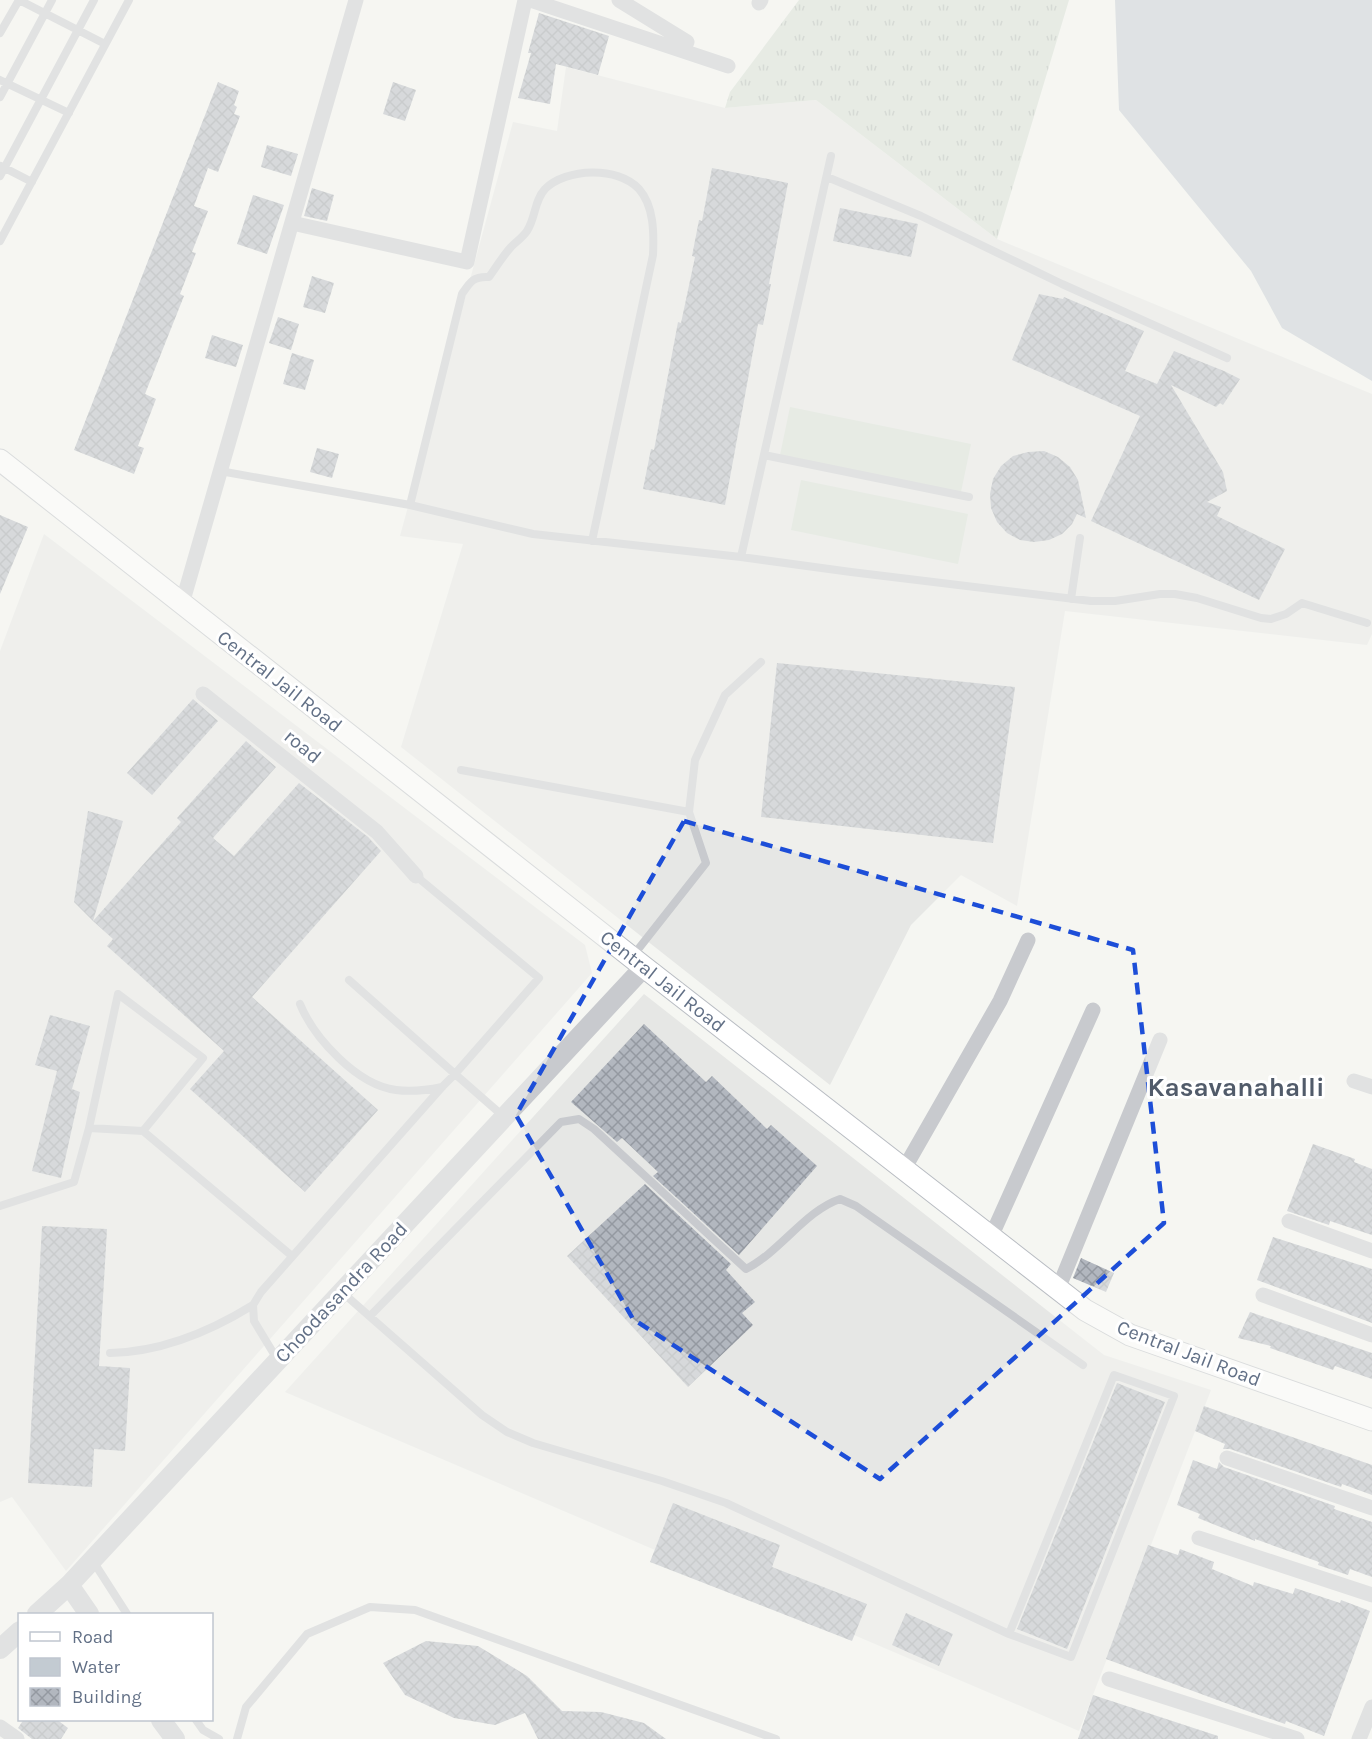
<svg xmlns="http://www.w3.org/2000/svg" width="1372" height="1739" viewBox="0 0 1372 1739" font-family="Karla,sans-serif">
  <style>
    .built { fill: #e6e7e5 }
    .grass { fill: url(#grass-tufts) }
    .pitch { fill: #d5ded3 }
    .water { fill: #c3cbd2 }
    .building { fill: url(#building-cross-hatch) }
    .lines { fill: none; stroke-linecap: round; stroke-linejoin: round }
    .secondary-casing { stroke: #b9bdc3; stroke-width: 23 }
    .service { stroke: #c8cace; stroke-width: 8 }
    .minor { stroke: #c8cace; stroke-width: 15 }
    .tertiary { stroke: #c8cace; stroke-width: 20 }
    .secondary { stroke: #fff; stroke-width: 21 }
    .marked { fill: none; stroke: #1d4ed8; stroke-width: 4.5; stroke-dasharray: 12 8; stroke-linejoin: round }
    .labels { text-anchor: middle; stroke-width: 6; stroke-linejoin: round; paint-order: stroke }
    .street-label { font-size: 20px; fill: #627086; stroke: #fff }
    .district-label { font-size: 26px; font-weight: bold; fill: #515b6a; stroke: #fff }
  </style>
  <defs>
    <pattern id="grass-tufts" width="24" height="20" patternUnits="userSpaceOnUse" patternTransform="scale(1.5)"><rect width="24" height="20" fill="#d5ded3"/><path d="M3 7l-1-3M5 7V3M7 7l1-3M15 17l-1-3M17 17v-4M19 17l1-3" fill="none" stroke="#b0b8b1"/></pattern>
    <pattern id="building-cross-hatch" width="8" height="8" patternUnits="userSpaceOnUse" patternTransform="scale(1.5)"><rect width="8" height="8" fill="#b2b7bf"/><path d="M0 0l8 8M0 8l8-8" fill="none" stroke="#9499a1"/></pattern>
  </defs>
  <rect width="100%" height="100%" fill="#f5f6f2"/>
  <path class="built" d="M566 67 725 108 816 100 997 239 1372 394V634L1367 645 1065 611 1017 906 961 875 911 925 830 1085 401 747 463 544 400 536 513 122 557 131Z
    M44 534 585 945 592 973 66 1571 12 1497 0 1502V651Z
    M644 994 1104 1355 1211 1390 1079 1731 285 1392Z"/>
  <path class="grass" d="M799 0H1069L997 239 816 100 725 108 730 92Z"/>
  <path class="pitch" d="M790 407 971 444 961 492 780 455Z
    M801 480 968 514 958 564 791 530Z"/>
  <path class="water" d="M1115 0H1372V381L1282 328 1251 271 1119 110Z"/>
  <path class="building" d="M539 13 609 36 598 75 556 64 550 104 518 98 531 53H528Z
    M218 82 239 91 234 105 237 107 234 114 240 116 218 172 208 168 194 206 208 211 192 252 196 253 180 294 184 296 145 394 156 399 138 446 144 448 134 474 74 450Z
    M393 82 416 90 405 121 383 114Z
    M267 145 298 154 291 176 261 167Z
    M712 168 788 183 769 284H771L763 325 758 324 725 505 643 489 651 449 654 450 678 322 681 323 695 257 692 256 699 220 702 221Z
    M312 188 334 195 327 221 304 216Z
    M253 195 284 205 267 254 237 244Z
    M840 208 918 224 911 257 833 241Z
    M312 276 334 283 325 313 303 307Z
    M1039 294 1063 299 1064 297 1144 331 1125 371 1157 384 1174 351 1224 371 1240 379 1223 405 1220 403 1216 407 1171 385 1223 472 1227 491 1207 502 1221 507 1217 516 1285 549 1259 600 1091 521 1140 416 1012 360Z
    M278 317 299 324 291 350 269 343Z
    M212 335 243 345 236 367 205 358Z
    M292 353 314 360 305 390 283 384Z
    M317 448 339 454 332 478 310 472Z
    M1044 451 1058 457 1070 467 1078 480 1086 518 1077 514 1072 524 1062 534 1049 540 1034 542 1020 540 1007 533 997 522 991 508 990 494 993 479 1001 466 1013 456 1028 452Z
    M0 515 28 527 0 594Z
    M777 663 1015 687 993 843 761 817Z
    M193 699 218 721 152 795 127 773Z
    M246 741 276 767 213 838 234 856 299 783 368 837 381 851 252 997 378 1110 305 1192 190 1089 224 1051 107 946 113 939 93 921 181 822 177 818Z
    M88 811 123 821 93 921 74 902Z
    M50 1015 90 1026 72 1089 80 1092 61 1178 32 1171 57 1071 35 1065Z
    M644 1024 706 1082 712 1076 767 1129 771 1125 817 1166 739 1255 653 1176 658 1172 622 1138 617 1142 571 1102Z
    M1313 1144 1355 1159 1354 1162 1372 1169V1235L1330 1221 1329 1225 1287 1211Z
    M645 1184 731 1264 726 1270 755 1302 742 1313 753 1325 688 1387 567 1256Z
    M42 1226 107 1229 99 1366 130 1368 125 1451 94 1449 92 1487 28 1483Z
    M1273 1237 1372 1269V1323L1257 1280Z
    M1081 1258 1114 1273 1106 1292 1073 1278Z
    M1250 1312 1372 1353V1379L1335 1366 1333 1370 1270 1348 1271 1346 1238 1338Z
    M1117 1383 1165 1402 1067 1649 1017 1629Z
    M1204 1406 1372 1465V1495L1342 1484 1341 1487 1230 1449H1223L1225 1444 1195 1431Z
    M1193 1460 1217 1469 1219 1462 1224 1467 1335 1506 1334 1509 1372 1522V1577L1350 1569 1348 1575 1318 1565 1319 1562 1255 1539V1541L1198 1518 1200 1514 1177 1505Z
    M673 1503 780 1545 772 1567 867 1604 852 1641 650 1562Z
    M1148 1545 1178 1555 1180 1549 1214 1562 1212 1569 1253 1586 1254 1582 1293 1594 1295 1588 1340 1603 1341 1600 1370 1611 1324 1736 1286 1721 1285 1724 1250 1712 1106 1659Z
    M906 1613 953 1634 939 1666 892 1645Z
    M426 1641 478 1646 527 1676 562 1711 601 1712 644 1723 666 1739H538L525 1713 495 1725 454 1718 405 1695 383 1663Z
    M1093 1695 1218 1736V1739H1078Z
    M24 1719H56L68 1728 61 1739H32L18 1728Z"/>
  <g class="lines">
    <g class="secondary-casing">
      <path id="secondary" d="M0 460 644 967 1085 1310 1130 1335 1372 1420"/>
    </g>
    <path class="service" d="M19 0 105 44
      M0 33 19 0
      M0 80 69 113
      M0 97 52 0
      M1 166 32 182
      M0 176 94 0
      M827 177 921 216 1062 284 1227 358
      M0 241 129 0
      M764 455 969 497
      M220 471 410 505 533 534 741 557 851 572 1091 601H1115L1160 594H1175L1197 598 1261 618 1271 619 1286 614 1302 603 1367 623
      M410 505 462 294C470 282 473 276 489 277 496 267 503 256 511 247 516 242 523 237 527 231 536 217 534 201 545 189 566 168 618 166 639 189 654 206 654 233 653 255L592 541
      M741 557 831 156
      M1071 599 1080 538
      M461 770 689 812
      M632 957 706 863 689 812 695 760 725 695 761 662
      M349 980 455 1074 539 978 416 876
      M300 1004C314 1038 357 1085 396 1090 411 1092 428 1090 442 1087
      M89 1128 118 994 203 1058 143 1131
      M0 1206 74 1182 89 1128 143 1131 292 1256
      M343 1293 482 1415 507 1432 533 1443 662 1481 726 1503 1009 1634 1071 1657 1174 1396 1114 1375 1009 1634
      M370 1316 561 1122 579 1119 594 1129 746 1269C781 1251 805 1211 840 1199L856 1206 1083 1365
      M110 1353C160 1352 211 1331 253 1305
      M277 1359 254 1321 253 1305 261 1292 442 1087 455 1074 503 1116
      M93 1561 127 1614
      M196 1720 203 1730 219 1739
      M237 1739 246 1707 307 1634 370 1607 415 1610 776 1739"/>
    <path class="minor" d="M530 0 728 66
      M619 0 687 42
      M759 3 761 0
      M292 223 467 262 525 0
      M182 604 356 0
      M203 694 377 832 416 876
      M1354 1081 1372 1087
      M904 1169 1000 1001 1028 940
      M1289 1221 1372 1251
      M991 1237 1093 1010
      M1058 1289 1160 1040
      M1263 1295 1372 1335
      M1227 1458 1372 1508
      M1199 1538 1372 1595
      M1109 1679 1297 1739
      M0 1727 17 1739
      M1359 1739 1372 1707"/>
    <path class="tertiary" d="M69 1585 89 1614
      M37 1614 69 1585 644 967
      M0 1649 20 1631
      M161 1720 175 1739"/>
    <use href="#secondary" class="secondary"/>
  </g>
  <path d="M0 0H1372V1739H0ZM684 821 1133 950 1164 1223 880 1479 633 1319 516 1115Z" fill="#f5f6f2" fill-opacity=".55" fill-rule="evenodd"/>
  <path class="marked" d="M684 821 1133 950 1164 1223 880 1479 633 1319 516 1115Z"/>
  <g class="labels">
    <g class="street-label">
      <text transform="translate(280 681) rotate(38)" y="7">Central Jail Road</text>
      <text transform="translate(303 746) rotate(39)" y="7">road</text>
      <text transform="translate(663 981) rotate(38)" y="7">Central Jail Road</text>
      <text transform="translate(341 1292) rotate(-47)" y="7">Choodasandra Road</text>
      <text transform="translate(1189 1353) rotate(21)" y="7">Central Jail Road</text>
    </g>
    <g class="district-label">
      <text x="1236" y="1096">Kasavanahalli</text>
    </g>
  </g>
  <rect x="18" y="1613" width="195" height="108" fill="#ffffff" stroke="#c0c6cf" stroke-width="1.5"/>
  <rect x="30" y="1632" width="30" height="9" fill="#ffffff" stroke="#c0c6cf" stroke-width="1.5"/>
  <text x="72" y="1643" font-size="18" fill="#627086">Road</text>
  <rect x="30" y="1658" width="30" height="18" fill="#c3cbd2" stroke="#c0c6cf" stroke-width="1.5"/>
  <text x="72" y="1673" font-size="18" fill="#627086">Water</text>
  <rect x="30" y="1688" width="30" height="18" fill="url(#building-cross-hatch)" stroke="#c0c6cf" stroke-width="1.5"/>
  <text x="72" y="1703" font-size="18" fill="#627086">Building</text>
</svg>
